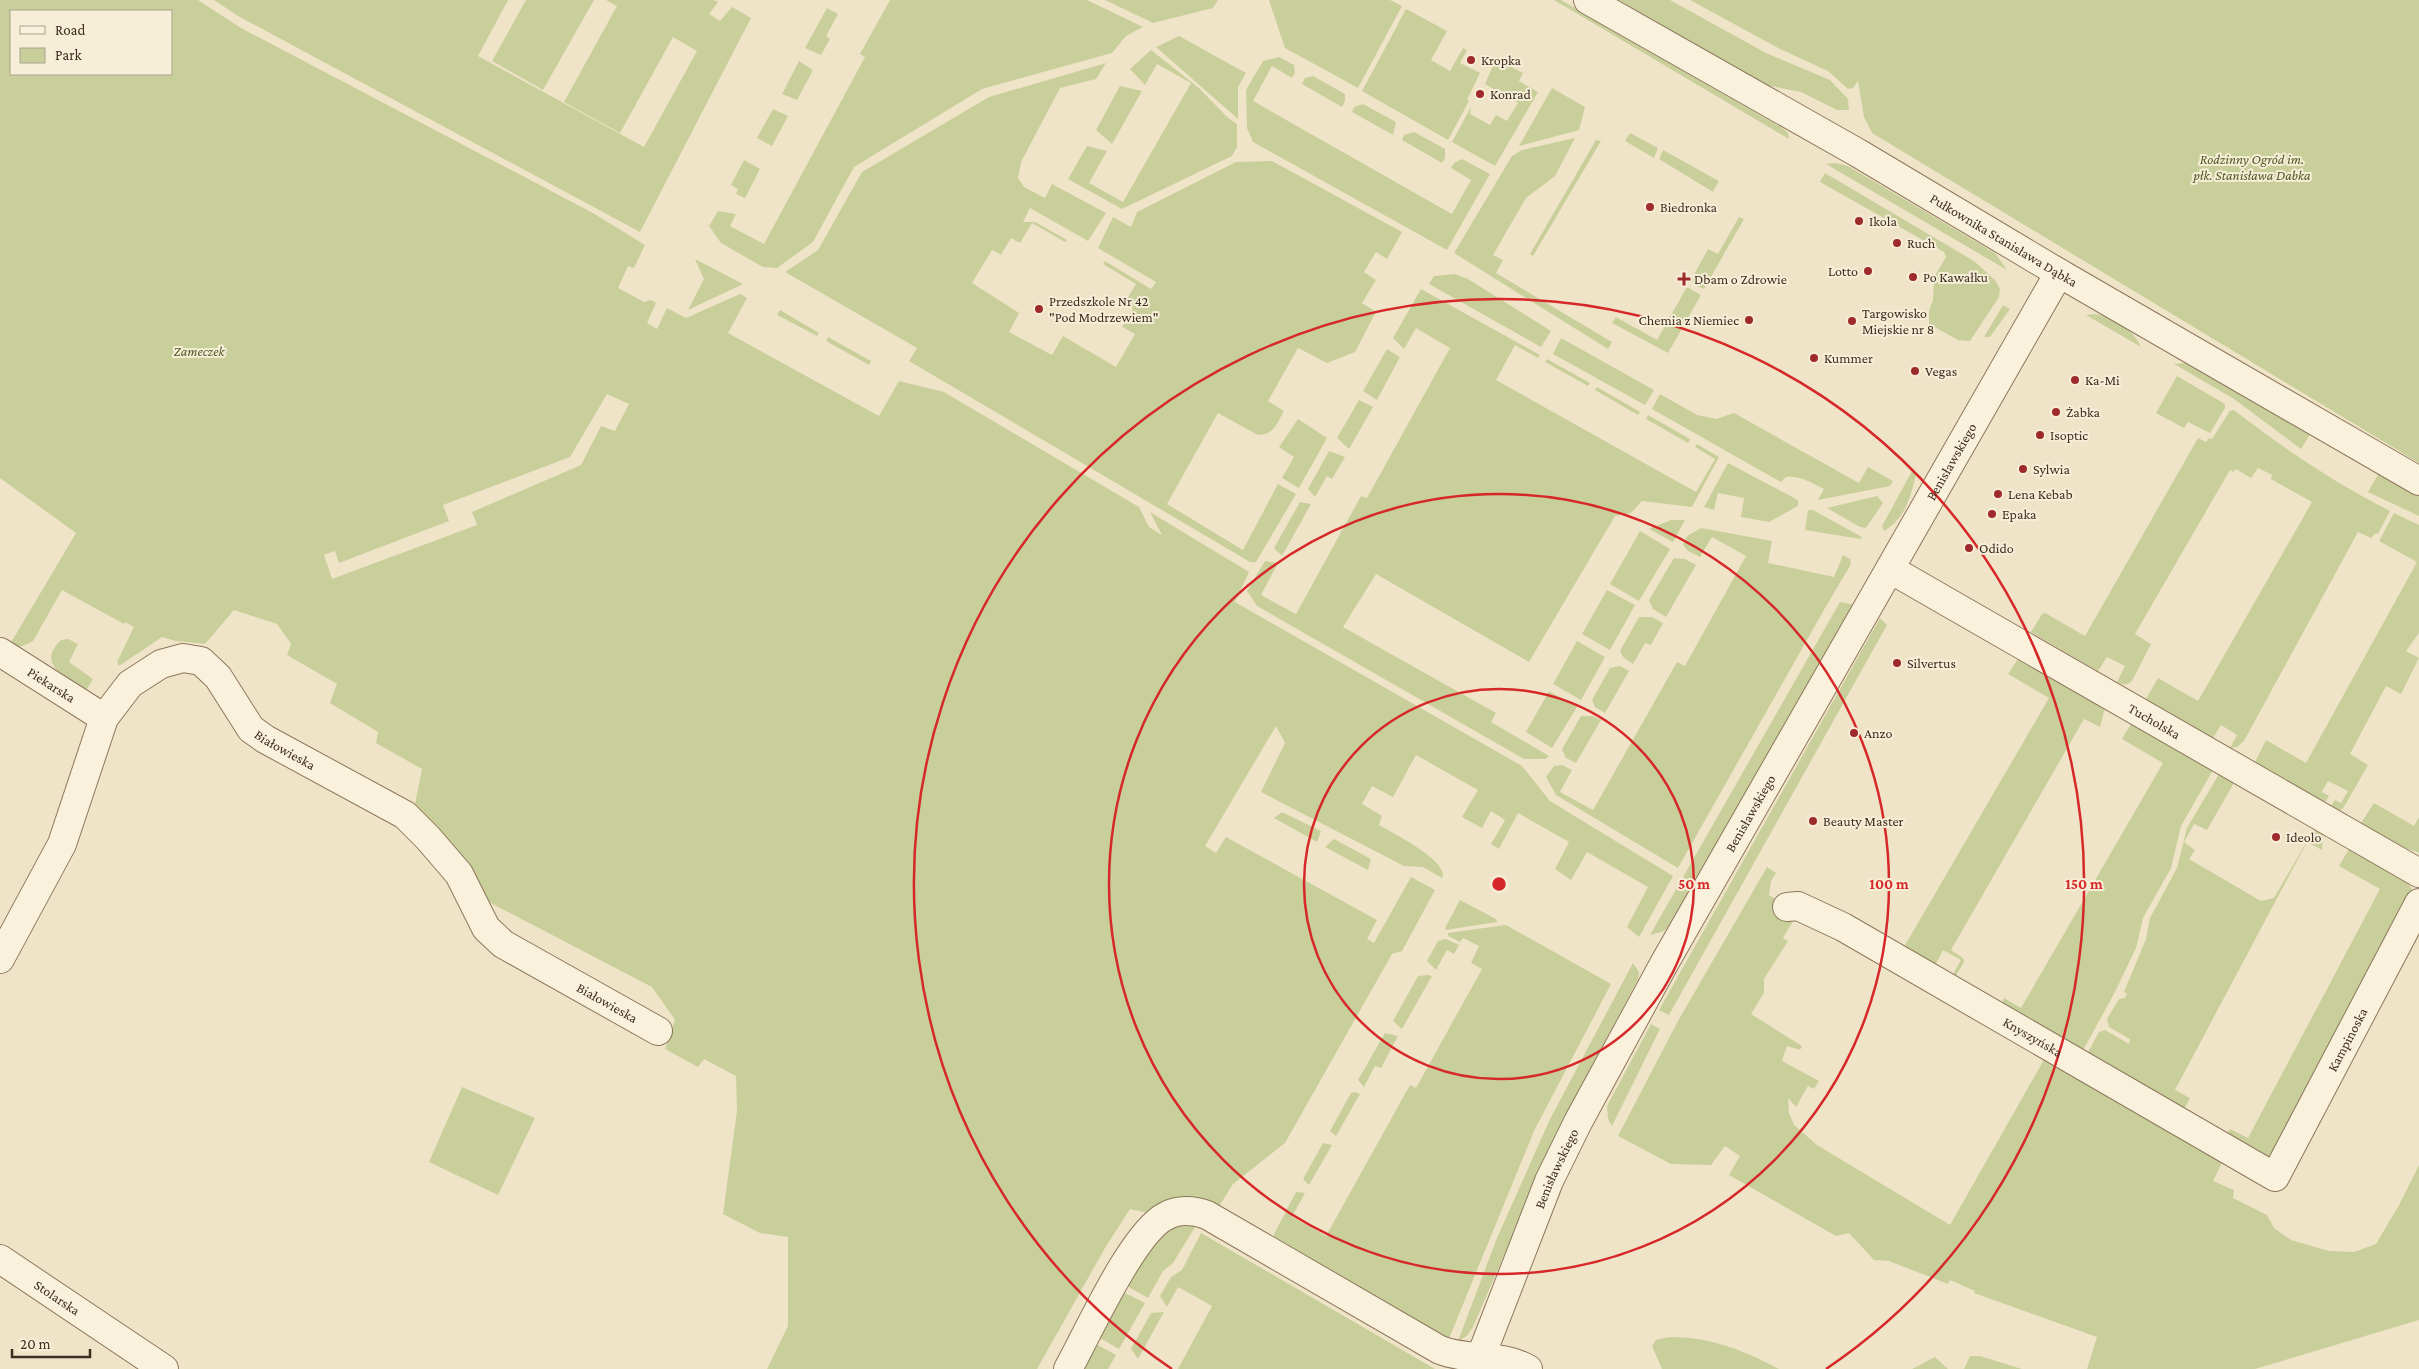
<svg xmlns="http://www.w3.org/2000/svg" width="2419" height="1369" viewBox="0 0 2419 1369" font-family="'Crimson Pro',serif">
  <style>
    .green { fill: #c9cf9b; fill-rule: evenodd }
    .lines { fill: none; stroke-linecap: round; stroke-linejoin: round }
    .minor-casing { stroke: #8d765c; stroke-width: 30 }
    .tertiary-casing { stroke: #8d765c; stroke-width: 30 }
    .minor { stroke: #faf1dc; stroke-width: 28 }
    .tertiary { stroke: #faf1dc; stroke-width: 28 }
    .ring { fill: none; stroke: #d62828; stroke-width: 2.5 }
    .poi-dot { fill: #9e2a2b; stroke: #f7eed8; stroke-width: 2 }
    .labels { text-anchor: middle; stroke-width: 4; stroke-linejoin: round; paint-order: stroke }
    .poi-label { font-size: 14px; fill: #3d2e20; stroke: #f7eed8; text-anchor: start }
    .park-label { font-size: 14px; font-style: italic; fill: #4d5a26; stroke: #f7eed8 }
    .street-label { font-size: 14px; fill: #3d2e20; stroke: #f7eed8 }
    .centre { fill: #d62828; stroke: #f7eed8; stroke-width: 2.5 }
    .ring-label { font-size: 15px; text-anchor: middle; font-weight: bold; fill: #d62828; stroke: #f7eed8; stroke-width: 4; stroke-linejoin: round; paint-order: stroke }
  </style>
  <rect width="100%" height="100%" fill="#f0e4c8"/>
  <path class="green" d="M0 0H198L241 28 593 213 645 245 634 268 628 266 618 288 644 302 651 300 656 303 647 323 657 329 667 308 686 318 740 294 747 298 728 333 879 416 899 381 944 392 1139 507 1149 527 1162 535 1150 512 1249 572 1235 602 1522 766 1550 801 1673 876 1639 937 1627 927 1648 887 1587 852 1571 880 1555 869 1569 842 1518 813 1499 849 1491 844 1505 820 1491 811 1482 828 1462 817 1478 790 1416 755 1393 797 1372 786 1362 804 1382 816 1379 825C1391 832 1451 862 1442 878L1423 867 1404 866 1261 792 1285 743 1276 726 1205 846 1216 853 1226 837 1377 920 1367 939 1374 943 1411 877 1435 890 1402 951 1392 954 1285 1143 1233 1184 1218 1208 1153 1214 1130 1209 1105 1248 1037 1369H767L788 1326V1237L760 1233 723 1214 737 1111 736 1076 704 1059 698 1067 665 1049 675 1020 652 987 487 901 414 809 422 769 376 743 378 732 330 703 337 684 287 655 291 644 277 624 234 610 205 644 176 641 162 637 119 666 117 662 134 627 125 622 124 624 62 590 33 641 18 648 9 646 76 533 0 478ZM11 11H171V74H11ZM607 394 629 404 615 431 601 426 581 465 472 512 477 525 332 579 324 555 335 551 339 563 449 521 443 505 570 457Z
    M214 0H508L478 56 644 147 697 51 673 37 620 133 564 102 617 6 606 0H714L718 2 709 14 720 21 732 7 751 18 640 232 238 16Z
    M526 0H594L543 90 492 61Z
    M890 0H1087L1143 27 1126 36 1112 53 982 89 854 167 813 242 777 268 763 267 721 243 709 226 718 211 736 214 730 226 764 244 865 57 860 54Z
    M1105 0H1218L1213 8 1153 23Z
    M1269 0H1390L1402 6 1358 88 1285 48Z
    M1554 0H1561L1781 127 1788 133 1789 139Z
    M1619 0H1670L1766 53 1830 80 1848 99 1849 110H1837L1801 92 1761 84Z
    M1690 0H2419V463L1872 133 1864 117 1858 81 1853 88 1848 89 1828 71 1780 49Z
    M827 8 838 14 826 36 830 39 821 55 805 48Z
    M1406 9 1447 31 1431 60 1450 71 1463 48 1467 50 1460 63 1480 73 1467 100 1469 101 1448 140 1362 91Z
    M1179 36 1246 73 1238 87V119L1156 47Z
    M1151 50 1199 88 1227 117 1237 124V147L1232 156 1122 209 1068 179 1087 146 1107 151 1089 183 1123 202 1191 83 1157 64 1145 85 1130 69Z
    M1279 57 1294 65 1295 73 1292 78 1272 66 1253 101 1452 214 1471 180 1451 168 1454 163 1462 159 1490 174 1447 250 1253 142 1247 128 1246 90 1263 61Z
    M1496 59 1523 73 1519 81 1538 92 1495 166 1452 142 1471 107 1470 114 1490 125 1496 115 1507 121 1518 103 1485 84Z
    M799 61 813 70 797 100 782 94Z
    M1106 63 1096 79 1060 88 1021 162 1018 178 1024 187 1045 198 1052 184 1106 213 1088 241 1030 208 1023 222H1035L1067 240 1065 242 1032 223 1020 243 1011 238 1001 255 992 250 972 283 1019 313 1009 332 1052 355 1063 336 1116 367 1135 334 1122 327 1133 309 1124 304 1136 284 1103 264 1105 261 1151 289 1156 282 1098 248 1113 217 1131 227 1137 212 1236 162 1272 161 1402 232 1387 259 1376 252 1364 272 1376 280 1362 303 1376 312 1355 352 1327 363 1298 348 1268 401 1284 411C1277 423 1274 435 1258 435L1218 413 1167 504 1243 550 1278 484 1296 494 1256 562H1250L909 361 917 348 785 272 818 250 862 172 989 97Z
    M1313 76 1345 94V101L1342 107 1302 84 1305 78Z
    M1120 86 1142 91 1112 144 1096 130Z
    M1552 88 1585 107 1579 130 1519 146Z
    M1363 104 1396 122 1393 135 1352 112 1354 107Z
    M773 109 788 116 772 146 757 138Z
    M1414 132 1445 149V158L1442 163 1402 140 1404 135Z
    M1630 133 1658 148 1654 158 1625 141Z
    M1575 138 1555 176 1526 198 1493 255 1503 260 1496 273 1612 342 1608 349 1454 253 1512 156 1522 150Z
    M1596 140 1601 141 1533 256 1530 254Z
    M1663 150 1719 181 1713 192 1659 159Z
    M744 160 760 169 745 198 736 194 738 189 731 185Z
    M1835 163 1848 166 1995 253 2007 270 1826 164Z
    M1825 173 1974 261 1995 280 2000 289 1999 297 1970 341 1958 340 1929 324V310L1933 300 1934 277 1946 257 1944 252 1820 182Z
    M1739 217 1744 219 1704 289 1690 282 1708 249 1718 254Z
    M695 259 743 284 688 310 704 279Z
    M1455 274 1468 279 1551 331 1541 347 1429 284 1434 276Z
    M1687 287 1701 295 1668 353 1612 323 1616 317 1657 340Z
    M1421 289 1540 355 1538 358 1515 345 1496 380 1696 492 1715 459 1695 447 1697 444 1719 457 1692 507 1642 501 1631 513 1615 516 1529 662 1376 574 1343 627 1496 713 1491 722 1549 756 1546 759H1524L1257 606 1247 591 1265 561 1278 563 1261 595 1296 614 1361 496 1367 498 1450 348 1416 328 1404 349 1393 338Z
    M2003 305 2010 309 1990 337H1984Z
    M780 310 819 333 817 336 777 315Z
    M2093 314C2113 316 2133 329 2141 347L2086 315Z
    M828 337 871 361 869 365 826 341Z
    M1561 338 1654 390 1645 405 1553 354Z
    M1387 349 1400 357 1377 400 1363 391Z
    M1547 359 1590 383 1588 386 1545 362Z
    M2185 363 2311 433 2301 449 2234 399 2174 364Z
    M2177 376 2225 404V408L2210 433 2188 422 2184 428 2156 413Z
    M1597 387 1640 412 1638 415 1595 390Z
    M1660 394 1697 415 1716 419 1734 413 1859 483 1868 467 1893 481 1890 486 1818 500 1824 489C1812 483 1800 475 1786 477L1781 482 1652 409Z
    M1359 400 1373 407 1349 449 1337 438Z
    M2234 410C2283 448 2335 483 2390 511L2378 534 2376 533 2371 538 2358 532 2244 741 2237 747 2230 748 2237 735 2221 725 2213 738 2146 699 2158 678 2198 701 2312 502 2271 479 2272 475 2258 468 2251 478 2236 469 2233 472 2230 470 2135 634 2151 644 2132 681C2126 686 2123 685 2117 682L2125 666 2107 657 2098 671 2031 632 2042 614 2045 613 2085 636 2198 438 2206 442 2209 438 2212 439 2230 411Z
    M1648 415 1690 439 1688 443 1646 419Z
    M1298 419 1327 438 1299 488 1282 478 1294 457 1279 447Z
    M1329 451 1345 457 1332 479 1327 476 1315 497 1308 489Z
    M1728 463 1798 500V506L1769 522 1741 517 1744 498 1718 493 1714 510 1704 507Z
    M1912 471 1916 474C1911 496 1905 519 1884 531L1882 526Z
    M2379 473 2419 496V516L2368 492Z
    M1877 496 1883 503 1866 528 1860 527 1827 508Z
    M1300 502 1311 504 1282 556 1274 548Z
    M1808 510H1813L1862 537 1860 539 1805 530Z
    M2394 513 2419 525V633L2406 651 2419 658 2401 694 2386 686 2350 754 2368 765 2344 807 2340 811 2331 806 2335 800 2341 803 2348 791 2328 781 2322 792 2329 796 2325 802 2255 762 2266 740 2306 763 2417 562 2379 541Z
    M1671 520H1685L1673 542 1649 529Z
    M1701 528 1772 541 1768 563 1834 577 1843 555 1850 559 1851 564 1825 608 1678 868 1556 795 1546 777 1554 766 1562 765 1572 770 1560 792 1593 810 1677 662 1685 666 1746 556 1712 537 1700 557 1688 551 1683 545 1687 536Z
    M1640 531 1670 549 1639 601 1610 584Z
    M1674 558 1685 559 1696 565 1666 617 1653 609 1649 600Z
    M1607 590 1635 605 1610 650 1582 634Z
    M1840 602 1855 605 1668 927 1664 931 1650 935Z
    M1639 617H1652L1663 623 1651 645 1645 643 1633 664 1624 658 1620 651Z
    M1880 618 1887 625 1669 1015 1659 1010Z
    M68 639 78 644 69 662 93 679 86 691C67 678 35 665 61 640Z
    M1577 641 1605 657 1581 700 1553 684Z
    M2018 659 2105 708 2100 727 2084 719 1951 950 1963 958 1964 962 1953 981 1950 979 1961 960 1943 950 1933 969 1904 947 2049 698 2008 674Z
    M1620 666 1629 671 1605 713 1595 707 1592 700 1610 668Z
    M1549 691 1577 707 1552 748 1526 732Z
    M1581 716H1593L1601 720 1576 763 1566 758 1562 749Z
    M2131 724 2213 770 2181 826 2171 868 2143 918 2136 948 2115 992 2081 1054 2001 1004 2004 998 2021 1008 2163 763 2122 739Z
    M2219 774 2234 783 2207 830 2194 824 2184 842 2195 850 2189 859 2261 901 2274 898 2314 829 2323 834 2322 850 2307 842 2175 1090 2190 1098 2182 1113 2086 1056 2099 1032 2105 1030 2129 1044 2130 1039 2109 1027 2107 1019 2119 999 2125 998 2127 994 2124 992 2146 939 2150 918 2177 868 2187 828Z
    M2374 803 2414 826 2419 817V853L2400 846 2361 823Z
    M1282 812 1321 831 1317 842 1274 818Z
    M1334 839 1371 859 1368 870 1325 847Z
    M2349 849 2407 882 2413 891 2272 1159 2267 1162 2203 1124 2205 1120 2227 1134 2230 1129 2248 1138 2380 889 2339 866Z
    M1767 867 1776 873 1771 881 1769 895 1796 913 1795 918 1783 938 1788 941 1764 979V993L1751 1014 1802 1046 1800 1050 1787 1046 1782 1061 1819 1081 1814 1089 1808 1086 1796 1107 1788 1098 1789 1113 1794 1125 1817 1145 1950 1225 2046 1056 2224 1159 2213 1181 2234 1190 2233 1198 2267 1215 2274 1228 2291 1240 2329 1251 2354 1252 2376 1244 2399 1205 2419 1165V1320L2255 1369H2087L2097 1337 1974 1293 1975 1291 1950 1280 1948 1284 1889 1261 1874 1260 1849 1233 1836 1236 1729 1175 1740 1156 1725 1146 1711 1165 1671 1164 1618 1136 1678 1021Z
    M1460 900 1496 919 1497 922 1446 930 1445 928Z
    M1506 925 1611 984 1534 1131 1446 1346 1272 1238 1296 1192 1305 1193 1292 1217 1326 1236 1410 1085 1416 1088 1482 969 1471 963 1479 946 1463 938 1460 942 1448 936V933Z
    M1446 939 1459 945 1454 954 1447 950 1436 970 1427 961 1438 941Z
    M1633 963 1639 972 1638 979 1558 1130 1473 1327 1467 1336 1458 1341 1497 1238 1550 1119Z
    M1428 975 1432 976 1402 1029 1393 1021 1418 976Z
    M1651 1024 1660 1029 1612 1126 1608 1119 1607 1106Z
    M1385 1033 1398 1036 1381 1068 1375 1066 1364 1087 1358 1080Z
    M462 1087 535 1118 498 1195 429 1162Z
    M1355 1092 1360 1094 1336 1136 1330 1131 1351 1093Z
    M1323 1143 1332 1145 1309 1185 1303 1179Z
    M1182 1219 1195 1227 1173 1263 1163 1271 1148 1298 1127 1286 1155 1237Z
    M1201 1233 1435 1369H1178L1212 1306 1178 1287 1167 1307 1160 1296 1171 1277 1182 1270Z
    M1123 1292 1145 1303 1119 1349 1098 1337Z
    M1164 1312 1138 1359 1131 1349 1151 1313Z
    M1669 1337C1711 1337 1743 1350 1779 1369H1662L1652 1346 1656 1340Z
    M1094 1343 1116 1355 1108 1369H1079Z
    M1970 1356H1980L2022 1369H1964Z
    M1935 1357 1948 1369H1912Z"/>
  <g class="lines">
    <g class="minor-casing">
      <g id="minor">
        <path id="s1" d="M1890 569 2419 873"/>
        <path id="s2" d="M0 652 104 718"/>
        <path id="s3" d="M1787 907 1798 906 1843 927 2275 1177 2419 903"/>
        <path id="s4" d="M0 959 62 844 104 718 130 684 161 664 183 658 201 661 218 677 251 729 265 739 405 815 428 838 459 874 486 928 503 944 658 1031"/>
        <path id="s5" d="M0 1259 164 1369"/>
        <path d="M1068 1369C1088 1333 1133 1232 1166 1216 1178 1209 1194 1210 1207 1215L1440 1350C1468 1361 1500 1353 1528 1369"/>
        <path id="s6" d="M1476 1369 1549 1181 1578 1122 1665 962 2059 273"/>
      </g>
    </g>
    <g class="tertiary-casing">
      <g id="tertiary">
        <path id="s7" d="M1588 0 1858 153 2059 273 2419 481"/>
      </g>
    </g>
    <use href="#minor" class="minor"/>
    <use href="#tertiary" class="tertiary"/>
  </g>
  <g class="ring">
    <circle cx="1499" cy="884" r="195"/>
    <circle cx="1499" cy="884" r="390"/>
    <path d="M1172 1369A585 585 0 1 1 1826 1369"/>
  </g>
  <g class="poi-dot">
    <circle cx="1471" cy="60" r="5"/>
    <circle cx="1480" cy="94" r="5"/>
    <circle cx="1650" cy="207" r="5"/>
    <circle cx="1859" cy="221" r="5"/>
    <circle cx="1897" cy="243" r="5"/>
    <circle cx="1868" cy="271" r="5"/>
    <circle cx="1913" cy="277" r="5"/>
    <path d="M1681.5 271.5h5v5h5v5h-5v5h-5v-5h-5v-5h5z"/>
    <circle cx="1039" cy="309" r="5"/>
    <circle cx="1749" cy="320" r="5"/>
    <circle cx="1852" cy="321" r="5"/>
    <circle cx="1814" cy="358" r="5"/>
    <circle cx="1915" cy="371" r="5"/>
    <circle cx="2075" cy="380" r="5"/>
    <circle cx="2056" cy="412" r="5"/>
    <circle cx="2040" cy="435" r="5"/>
    <circle cx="2023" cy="469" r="5"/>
    <circle cx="1998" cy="494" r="5"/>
    <circle cx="1992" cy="514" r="5"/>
    <circle cx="1969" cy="548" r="5"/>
    <circle cx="1897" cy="663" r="5"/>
    <circle cx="1854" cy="733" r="5"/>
    <circle cx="1813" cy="821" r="5"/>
    <circle cx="2276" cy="837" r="5"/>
  </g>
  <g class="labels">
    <g class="poi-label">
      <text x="1481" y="65">Kropka</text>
      <text x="1490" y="99">Konrad</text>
      <text x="1660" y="212">Biedronka</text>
      <text x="1869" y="226">Ikola</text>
      <text x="1907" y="248">Ruch</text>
      <text x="1858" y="276" text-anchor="end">Lotto</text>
      <text x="1923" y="282">Po Kawałku</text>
      <text x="1694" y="284">Dbam o Zdrowie</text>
      <text x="1049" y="306">Przedszkole Nr 42<tspan x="1049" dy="16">"Pod Modrzewiem"</tspan></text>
      <text x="1862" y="318">Targowisko<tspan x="1862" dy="16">Miejskie nr 8</tspan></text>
      <text x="1739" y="325" text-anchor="end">Chemia z Niemiec</text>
      <text x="1824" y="363">Kummer</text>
      <text x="1925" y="376">Vegas</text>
      <text x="2085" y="385">Ka-Mi</text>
      <text x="2066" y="417">Żabka</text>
      <text x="2050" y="440">Isoptic</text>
      <text x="2033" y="474">Sylwia</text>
      <text x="2008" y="499">Lena Kebab</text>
      <text x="2002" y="519">Epaka</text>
      <text x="1979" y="553">Odido</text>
      <text x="1907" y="668">Silvertus</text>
      <text x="1864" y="738">Anzo</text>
      <text x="1823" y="826">Beauty Master</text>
      <text x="2286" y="842">Ideolo</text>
    </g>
    <g class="park-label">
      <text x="2252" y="164">Rodzinny Ogród im.<tspan x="2252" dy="16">płk. Stanisława Dabka</tspan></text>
      <text x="199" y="356">Zameczek</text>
    </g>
    <g class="street-label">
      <text dy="5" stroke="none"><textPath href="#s7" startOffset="480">Pułkownika Stanisława Dąbka</textPath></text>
      <text dy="5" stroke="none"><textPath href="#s6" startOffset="1026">Benisławskiego</textPath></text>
      <text dy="5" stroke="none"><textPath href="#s2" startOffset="61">Piekarska</textPath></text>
      <text dy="5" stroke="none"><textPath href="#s1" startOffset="305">Tucholska</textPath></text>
      <text dy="5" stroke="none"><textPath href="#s4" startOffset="509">Białowieska</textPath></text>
      <text dy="5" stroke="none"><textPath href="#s6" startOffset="621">Benisławskiego</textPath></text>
      <text dy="5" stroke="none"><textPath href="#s4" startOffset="929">Białowieska</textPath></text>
      <text dy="5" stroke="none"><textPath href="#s3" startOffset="280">Knyszyńska</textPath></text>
      <text dy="5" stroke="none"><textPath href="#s3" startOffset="715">Kampinoska</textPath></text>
      <text dy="5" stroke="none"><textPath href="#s6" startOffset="216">Benisławskiego</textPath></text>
      <text dy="5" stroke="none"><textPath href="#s5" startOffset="69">Stolarska</textPath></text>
    </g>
  </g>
  <circle cx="1499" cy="884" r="8" class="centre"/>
  <g class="ring-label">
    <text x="1694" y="889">50 m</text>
    <text x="1889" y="889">100 m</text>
    <text x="2084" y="889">150 m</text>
  </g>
  <rect x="10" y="10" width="162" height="65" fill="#f7eed8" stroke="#ada18e"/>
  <rect x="20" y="26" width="25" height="8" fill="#faf1dc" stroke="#ada18e"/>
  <text x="55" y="35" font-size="15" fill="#3d2e20">Road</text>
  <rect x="20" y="48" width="25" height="15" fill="#c9cf9b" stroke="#ada18e"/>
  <text x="55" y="60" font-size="15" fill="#3d2e20">Park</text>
  <path d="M12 1349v8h78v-8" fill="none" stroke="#3d2e20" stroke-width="2.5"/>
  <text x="20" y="1349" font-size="15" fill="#3d2e20" stroke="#f7eed8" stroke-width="4" paint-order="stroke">20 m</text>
</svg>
